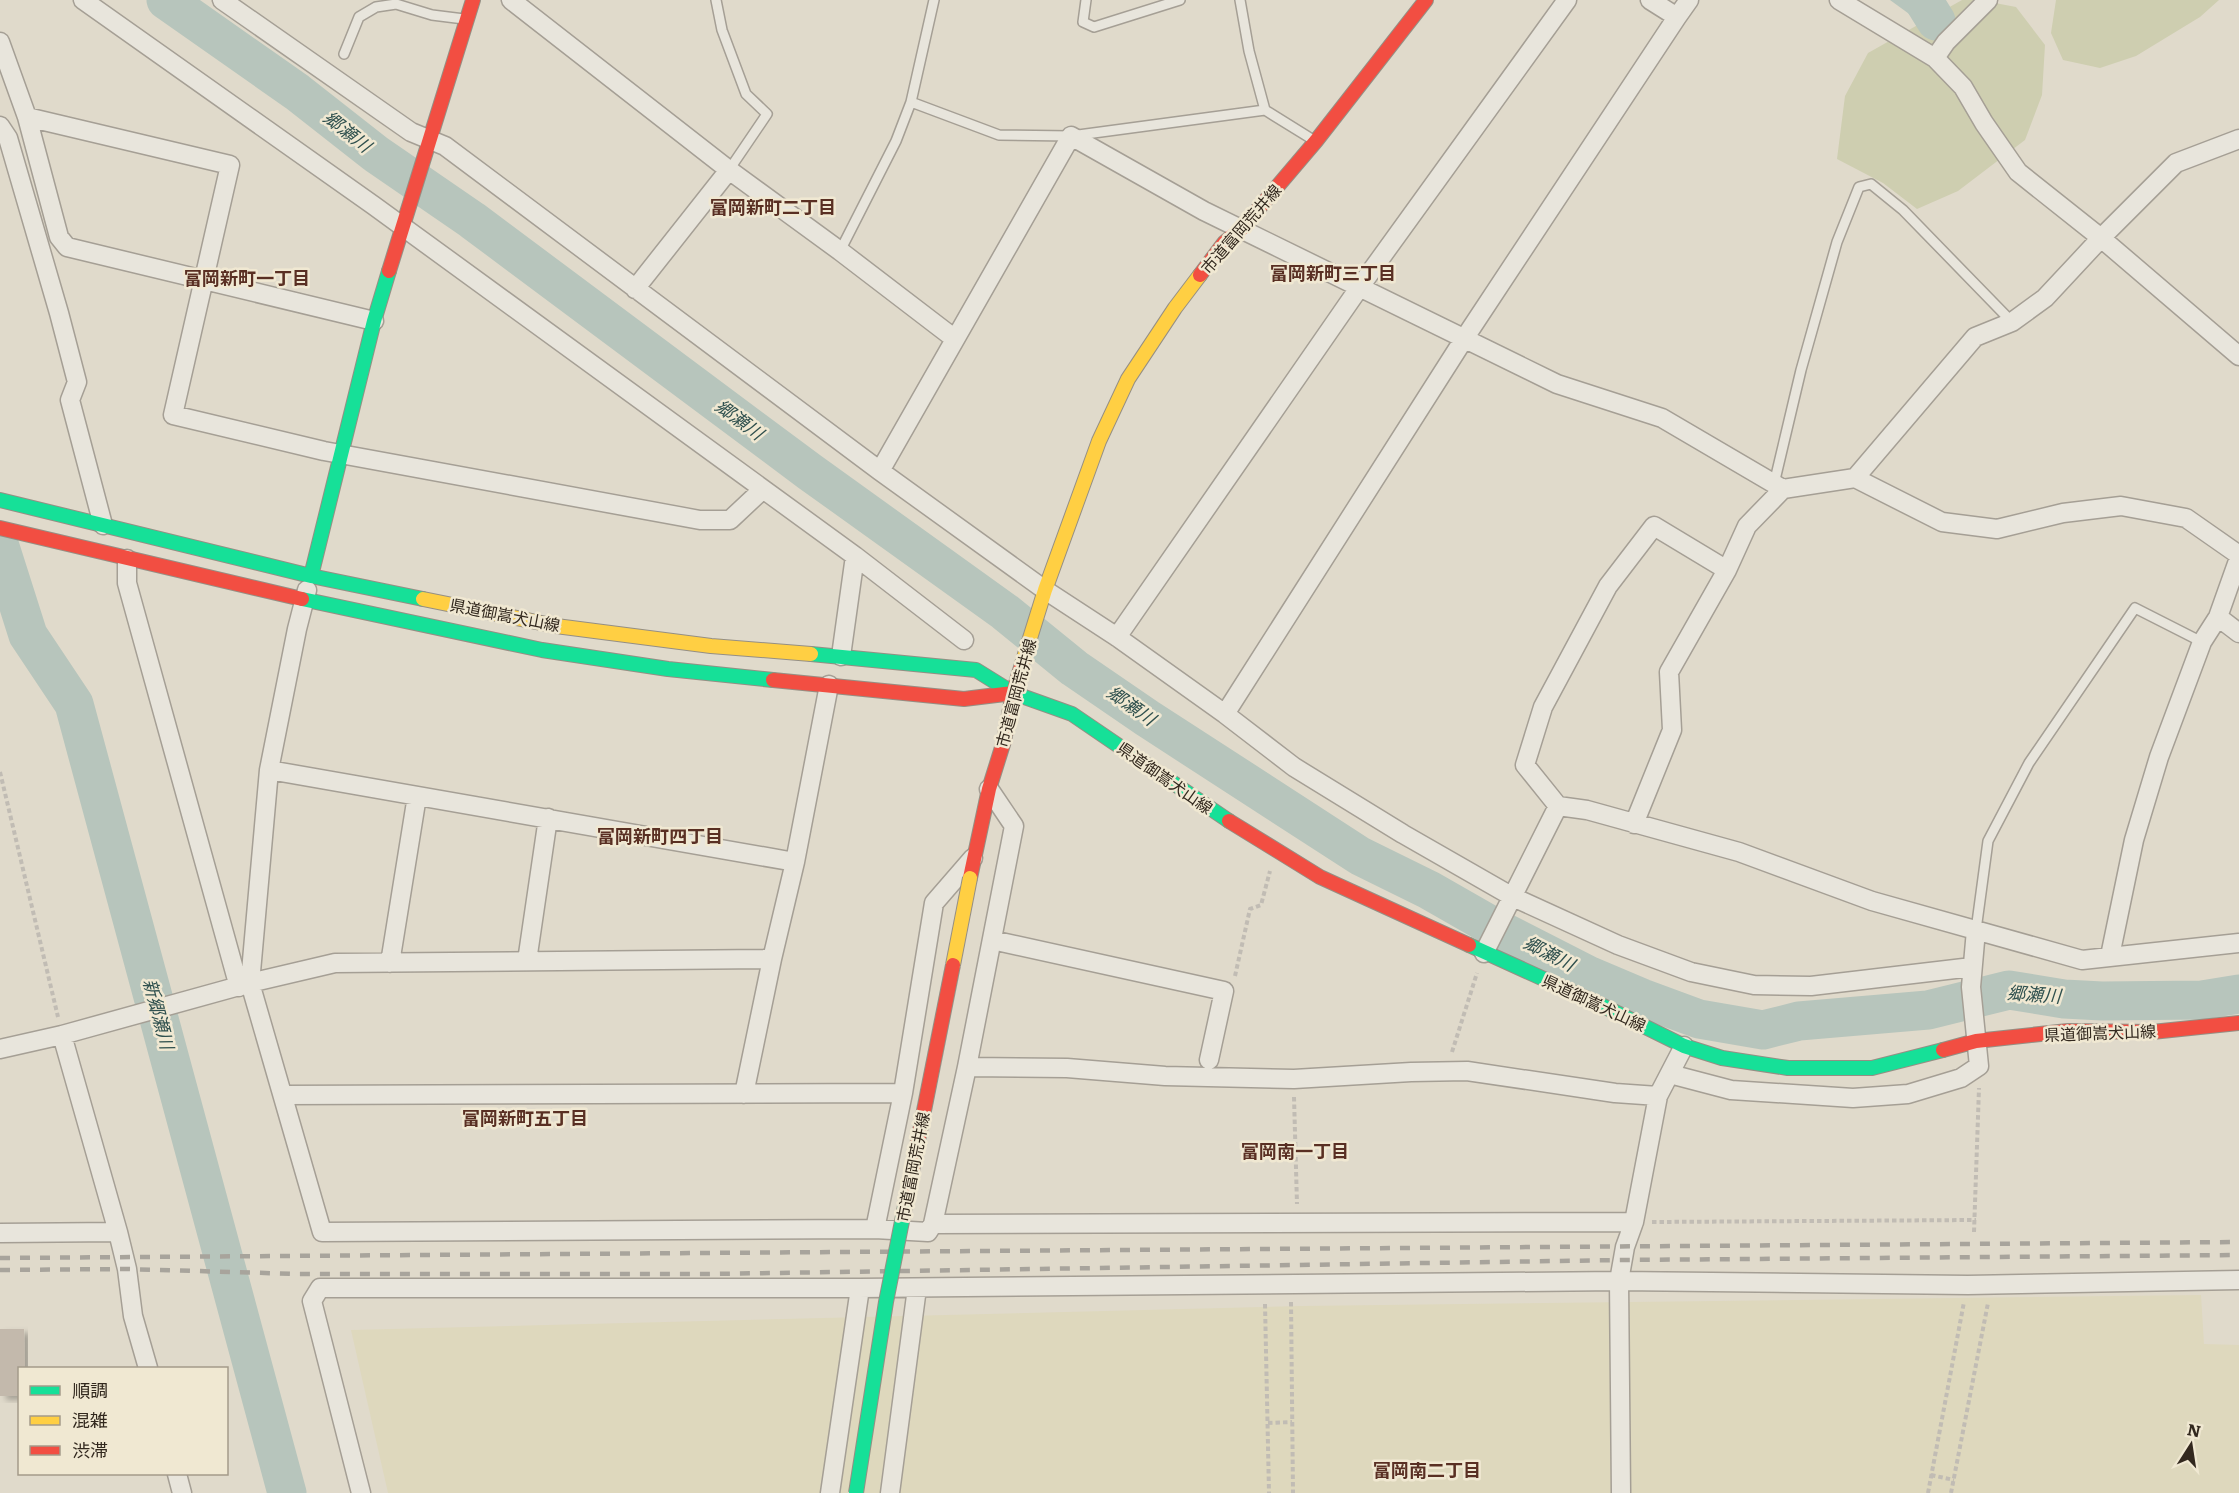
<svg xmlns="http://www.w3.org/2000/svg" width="2239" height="1493" viewBox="0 0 2239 1493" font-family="Literata,'Noto Sans JP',serif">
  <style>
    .farmland { fill: #ded8bd }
    .green { fill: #ceceb0 }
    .water { fill: #b7c5bc }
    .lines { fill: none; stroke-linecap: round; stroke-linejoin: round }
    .river { stroke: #b7c5bc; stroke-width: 39 }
    .building { fill: #c3b9ac; filter: url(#shadow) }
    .lane-casing { stroke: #a59f95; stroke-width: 12 }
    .street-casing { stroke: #a59f95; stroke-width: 21 }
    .fast-casing { stroke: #958f84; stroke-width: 16 }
    .slow-casing { stroke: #958f84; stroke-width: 16 }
    .jam-casing { stroke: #958f84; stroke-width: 16 }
    .path { stroke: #c1bcb4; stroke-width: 4; stroke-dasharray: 4.5 3; stroke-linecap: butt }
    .lane { stroke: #e8e5dc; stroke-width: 9 }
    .street { stroke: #e8e5dc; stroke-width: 18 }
    .fast { stroke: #16e098; stroke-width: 14 }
    .slow { stroke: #ffcf43; stroke-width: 14 }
    .jam { stroke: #f24e42; stroke-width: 14 }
    .rail { stroke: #a8a49c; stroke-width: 4.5; stroke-dasharray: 10 10; stroke-linecap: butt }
    .fast-bridge-casing { stroke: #958f84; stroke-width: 16; stroke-linecap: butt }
    .slow-bridge-casing { stroke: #958f84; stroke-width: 16; stroke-linecap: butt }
    .jam-bridge-casing { stroke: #958f84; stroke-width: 16; stroke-linecap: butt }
    .fast-bridge { stroke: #16e098; stroke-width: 14 }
    .slow-bridge { stroke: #ffcf43; stroke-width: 14 }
    .jam-bridge { stroke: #f24e42; stroke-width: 14 }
    .labels { text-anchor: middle; stroke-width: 5; stroke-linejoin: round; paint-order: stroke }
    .street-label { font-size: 16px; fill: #32281e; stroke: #f0e8d2 }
    .water-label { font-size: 18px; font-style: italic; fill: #2f504e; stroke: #f0e8d2 }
    .neighbourhood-label { font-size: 18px; font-weight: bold; fill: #592f23; stroke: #f0e8d2 }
  </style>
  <defs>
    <filter id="shadow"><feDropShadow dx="6" dy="4" stdDeviation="3" flood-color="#0004"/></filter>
  </defs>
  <rect width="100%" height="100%" fill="#e0dacb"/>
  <path class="farmland" d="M2201 1295 2204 1344 2239 1345V1493H388L351 1330 1301 1306Z"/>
  <path class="green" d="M1962 0H1979L2016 7 2045 45 2042 95 2025 140 1958 191 1917 209 1883 183 1837 159 1845 96 1868 53Z
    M2056 0H2219L2200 17 2136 56 2100 68 2063 60 2051 33Z"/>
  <path class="water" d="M1890 0H1933L1912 16Z"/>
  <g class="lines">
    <path class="river" d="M166 0 297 92 376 154 472 220 810 472 1005 612 1074 668 1147 718 1360 856 1429 890 1492 926 1590 976 1642 998 1699 1019 1763 1030 1799 1021 1928 1010 2009 990 2064 999 2102 1001 2202 1000 2239 994
      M1923 0 1936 21
      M0 547 28 635 74 704 287 1493"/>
  </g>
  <path class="building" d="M0 1329H24L25 1368H20V1396H0Z"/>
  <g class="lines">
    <g class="lane-casing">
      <path id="lane" d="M716 0 722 30 746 94 767 114 729 170
        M1086 0 1083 22 1094 27 1180 0
        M1240 0 1249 51 1265 110 1315 141
        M344 54 359 17 376 7 396 4 432 15 464 19
        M911 102 999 135 1071 136 1265 110
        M840 251 896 141 911 102 934 0
        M1774 484 1801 370 1837 242 1859 187 1871 184 1903 210 2012 322
        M1976 930 1988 841 2029 763 2135 608 2202 642"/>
    </g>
    <g class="street-casing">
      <path id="street" d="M83 0 373 205 855 556 841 656
        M222 0 411 132 445 146 880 471 1045 590 1117 637 1225 714 1294 767 1403 834 1513 897 1618 945 1691 972 1754 985 1811 986 1972 967
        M511 0 729 170 840 251 955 339
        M1650 0 1677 17 1689 0
        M1839 0 1935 58 1963 87 1984 123 2018 172 2101 238 2239 356
        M0 42 27 117 59 237 67 247 374 321
        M1935 58 1946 42 1988 0
        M27 117 230 165 173 415 324 451 700 520H730L762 490
        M0 126 8 138 59 313 77 382 70 400 103 525
        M635 289 729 170
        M880 471 1071 136 1204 211 1557 384 1662 418 1783 489
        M1855 478 1975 337 2012 322 2045 298 2101 238 2176 163 2239 139
        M855 556 964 640
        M127 559V583L239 987
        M1727 570 1654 526 1608 586 1543 707 1525 765 1558 806 1587 810 1739 852 1872 901 2082 960 2239 943
        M307 590 297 629 269 770 250 983 322 1232 875 1229 928 1232 933 1224 967 1067 1014 826 989 789
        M2218 617 2239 633
        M1117 637 1359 288 1567 0
        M1225 714 1464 339 1677 17
        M269 770 795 862
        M1634 824 1672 730 1669 672 1727 570 1747 526 1783 489 1855 478 1942 522 1997 529 2063 513 2121 506 2186 518 2239 555
        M992 940 1224 991 1209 1060
        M1484 953 1558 806
        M2110 956 2134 840 2159 757 2202 642 2218 617 2239 558
        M527 961 548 818
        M390 963 417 796
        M62 1035 118 1232 127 1269 133 1316 148 1368
        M0 1049 62 1035 250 983 335 963 772 959
        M967 1067 1067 1068 1165 1076 1294 1079 1411 1072 1467 1071 1615 1093 1658 1096
        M1670 1074 1731 1090 1853 1098 1908 1094 1961 1078 1979 1066 1971 987 1976 930
        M744 1094 772 959 795 862 829 685
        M284 1095 903 1093
        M933 1224 1634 1222
        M875 1229 903 1093 934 903 973 858
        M0 1233 118 1232
        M177 1474 182 1493
        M361 1493 312 1301 320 1288H860L1619 1281 1968 1285 2239 1280
        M830 1493 860 1288
        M890 1493 917 1288
        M1621 1493 1619 1281 1625 1247 1634 1222 1658 1096 1684 1046"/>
    </g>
    <g class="fast-casing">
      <path id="fast" d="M0 500 311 576 423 599
        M311 576 374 321 389 271
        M302 599 542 650 668 669 773 680
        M811 654 976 670 1013 693 1072 714 1229 821
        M1469 945 1599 1004 1684 1046 1722 1058 1788 1068H1872L1943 1050"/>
    </g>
    <g class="slow-casing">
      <path id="slow" d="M423 599 556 626 711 646 811 654
        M1022 664 1045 590 1099 441 1128 379 1175 308 1200 275"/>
    </g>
    <g class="jam-casing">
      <path id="jam" d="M389 271 473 0
        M1200 275 1224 243 1242 228 1316 141 1426 0
        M0 528 302 599
        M773 680 964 699 1013 693
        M1229 821 1320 877 1469 945
        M970 878 989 789 1004 741 1013 693 1022 664
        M1943 1050 1976 1041 2068 1031 2152 1032 2239 1023"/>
    </g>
    <path class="path" d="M0 772 58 1017
      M1235 976 1250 909 1261 905 1270 871
      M1452 1052 1477 973
      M1294 1097 1297 1204
      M1652 1222 1976 1220
      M1974 1232 1979 1088
      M1291 1302 1293 1493
      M1265 1304 1269 1493
      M1268 1423 1292 1422
      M1931 1475 1954 1480
      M1928 1493 1964 1302
      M1951 1493 1988 1303"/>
    <use href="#lane" class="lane"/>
    <use href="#street" class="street"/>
    <use href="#fast" class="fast"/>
    <use href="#slow" class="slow"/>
    <use href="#jam" class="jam"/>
    <path class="rail" d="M0 1258 2239 1242
      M0 1270 127 1269 299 1274H707L1623 1260 2239 1255"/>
    <g class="fast-bridge-casing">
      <path id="fast-bridge" d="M856 1493 886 1302 907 1196"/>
    </g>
    <g class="slow-bridge-casing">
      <path id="slow-bridge" d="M953 965 970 878"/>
    </g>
    <g class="jam-bridge-casing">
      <path id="jam-bridge" d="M907 1196 953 965"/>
    </g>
    <use href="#fast-bridge" class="fast-bridge"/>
    <use href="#slow-bridge" class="slow-bridge"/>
    <use href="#jam-bridge" class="jam-bridge"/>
  </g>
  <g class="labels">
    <g class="street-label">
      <text transform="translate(1241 229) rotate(-49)" y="6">市道富岡荒井線</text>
      <text transform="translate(505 615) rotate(11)" y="6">県道御嵩犬山線</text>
      <text transform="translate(1016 693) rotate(-75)" y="6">市道富岡荒井線</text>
      <text transform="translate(1165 778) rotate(35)" y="6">県道御嵩犬山線</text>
      <text transform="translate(1594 1003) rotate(25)" y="6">県道御嵩犬山線</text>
      <text transform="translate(2100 1033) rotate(-2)" y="6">県道御嵩犬山線</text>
      <text transform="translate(913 1167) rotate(-79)" y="6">市道富岡荒井線</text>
    </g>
    <g class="water-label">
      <text transform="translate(347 132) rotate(38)" y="6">郷瀬川</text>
      <text transform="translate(739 420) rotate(36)" y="6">郷瀬川</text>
      <text transform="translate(1131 706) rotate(35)" y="6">郷瀬川</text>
      <text transform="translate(1549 954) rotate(27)" y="6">郷瀬川</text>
      <text transform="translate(2034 995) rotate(4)" y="6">郷瀬川</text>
      <text transform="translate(158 1014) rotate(75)" y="6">新郷瀬川</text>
    </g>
    <g class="neighbourhood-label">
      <text x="773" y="214">富岡新町二丁目</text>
      <text x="1333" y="280">富岡新町三丁目</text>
      <text x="247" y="285">富岡新町一丁目</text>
      <text x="660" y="843">富岡新町四丁目</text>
      <text x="525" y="1125">富岡新町五丁目</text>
      <text x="1295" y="1158">富岡南一丁目</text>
      <text x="1427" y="1477">富岡南二丁目</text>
    </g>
  </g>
  <rect x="18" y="1367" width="210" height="108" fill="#f0e8d2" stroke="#a49b8a" stroke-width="1.5"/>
  <rect x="30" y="1386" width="30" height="9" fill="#16e098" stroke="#a49b8a" stroke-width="1.5"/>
  <text x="72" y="1397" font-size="18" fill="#32281e">順調</text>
  <rect x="30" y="1416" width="30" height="9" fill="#ffcf43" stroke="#a49b8a" stroke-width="1.5"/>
  <text x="72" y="1427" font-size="18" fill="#32281e">混雑</text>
  <rect x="30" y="1446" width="30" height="9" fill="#f24e42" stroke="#a49b8a" stroke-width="1.5"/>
  <text x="72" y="1457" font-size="18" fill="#32281e">渋滞</text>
  <g transform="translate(2191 1445) rotate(12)" stroke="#f0e8d2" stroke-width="4.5" paint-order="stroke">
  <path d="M0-4.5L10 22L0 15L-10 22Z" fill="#32281e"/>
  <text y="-9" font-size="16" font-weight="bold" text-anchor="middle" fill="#32281e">N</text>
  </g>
</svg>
